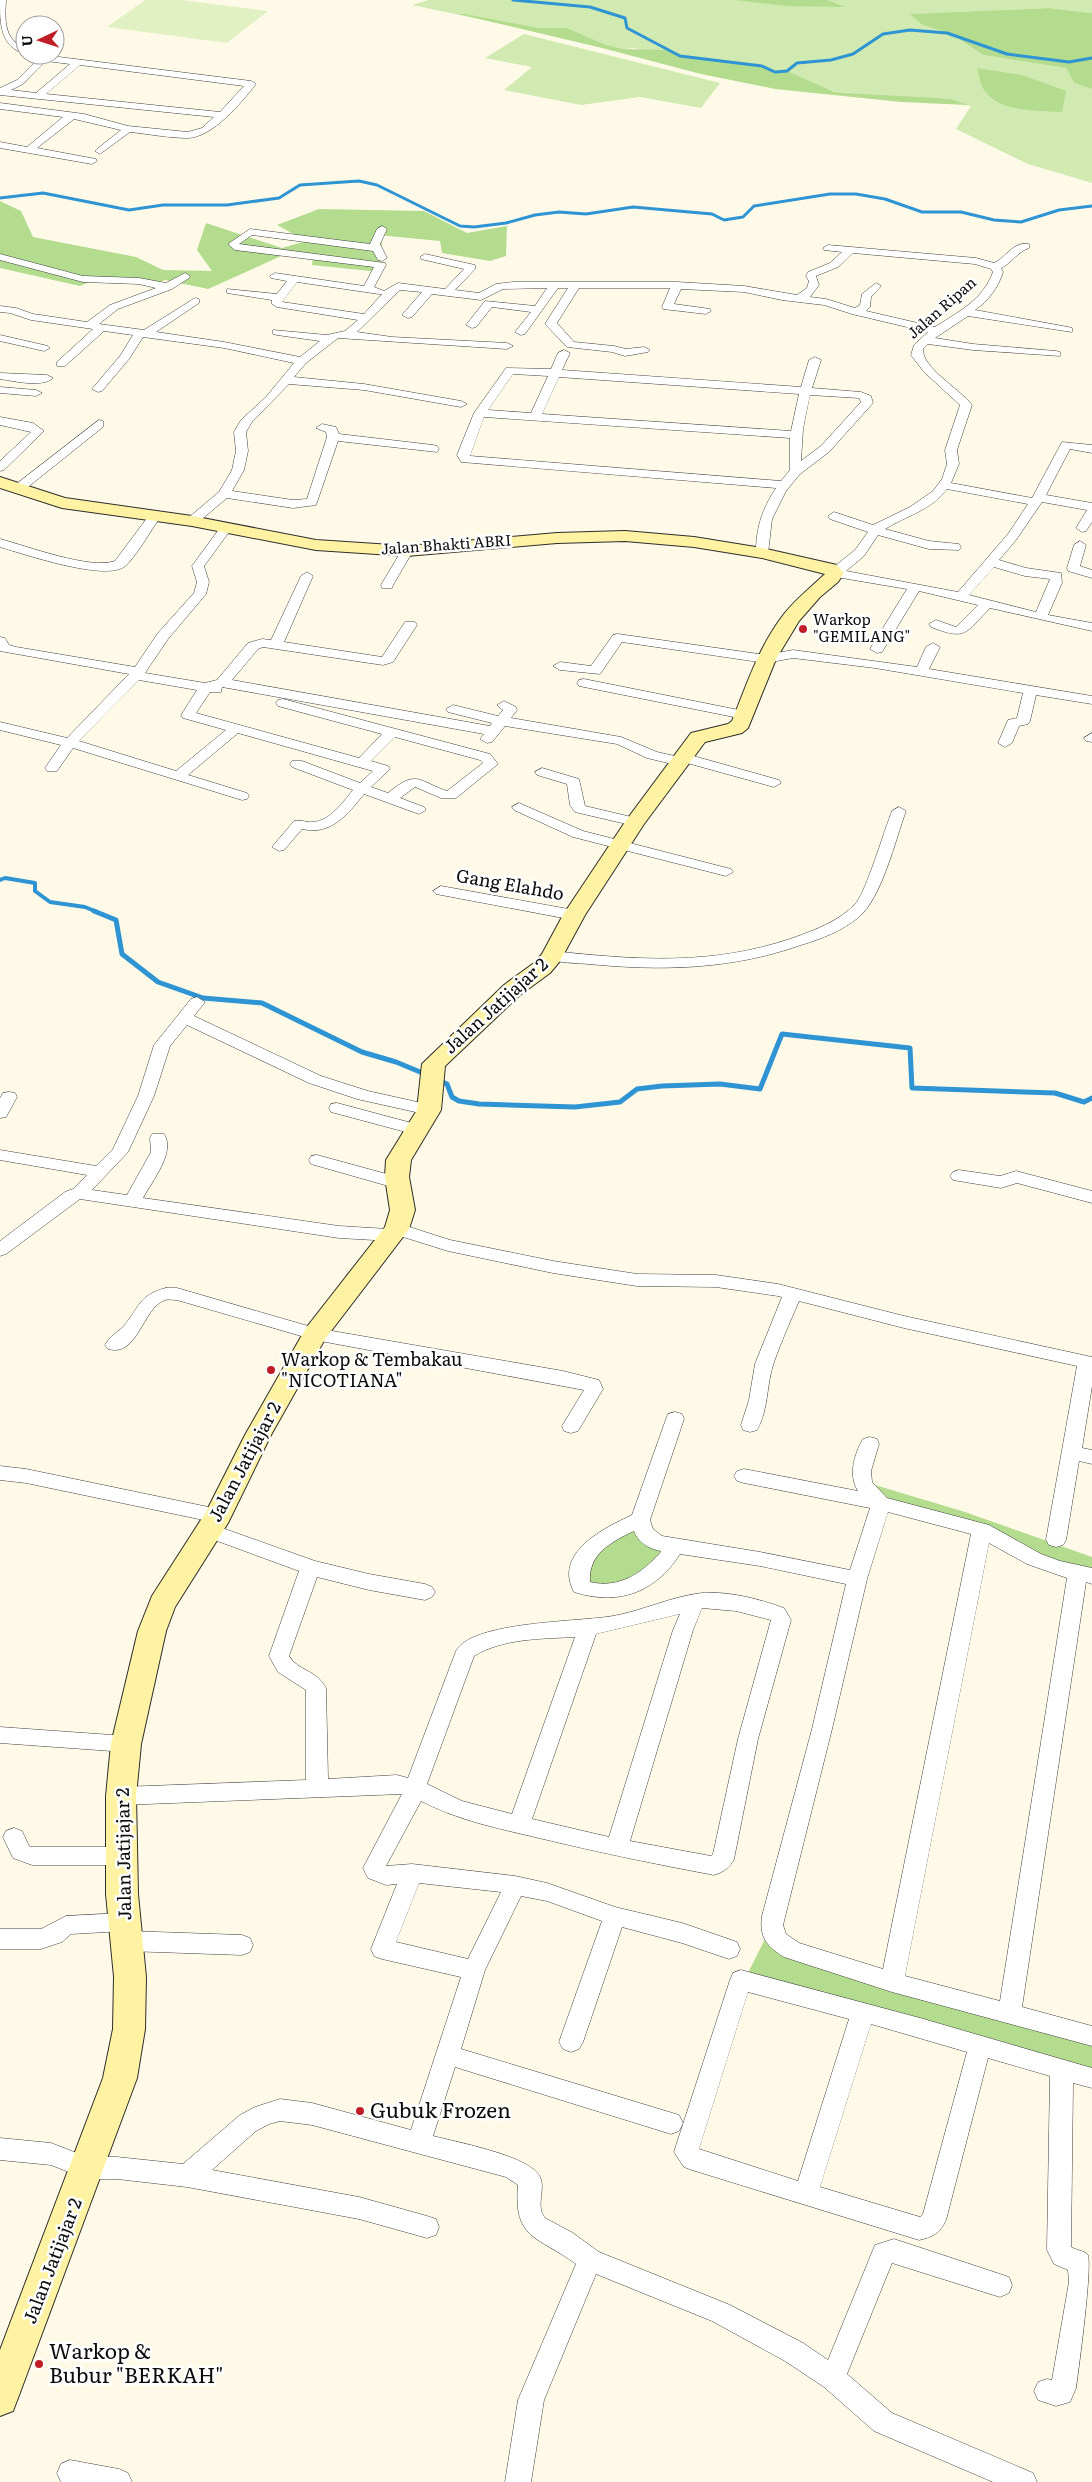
<svg xmlns="http://www.w3.org/2000/svg" width="1092" height="2482" viewBox="0 0 1092 2482" font-family="Literata,serif">
  <style>
    .green { fill: #d0eab1 }
    .forest { fill: #b3dc8f }
    .pitch { fill: #e2f1c3 }
    .lines { fill: none; stroke-linecap: round; stroke-linejoin: round }
    .stream-far2 { stroke: #2e94d3; stroke-width: 3 }
    .stream-far1 { stroke: #2e94d3; stroke-width: 4 }
    .stream { stroke: #2e94d3; stroke-width: 5 }
    .street-casing { stroke: #3e3e3e; stroke-width: 1 }
    .secondary-casing { stroke: #2d2d2d; stroke-width: 2 }
    .street { fill: #fff; fill-rule: evenodd }
    .secondary { fill: #fff3a3; fill-rule: evenodd }
    .poi-dot { fill: #c01d27; stroke: #fff; stroke-width: 2 }
    .labels { text-anchor: middle; stroke-width: 5; stroke-linejoin: round; paint-order: stroke }
    .far-street-label { font-size: 15px; fill: #0b0b0b; stroke: #fff }
    .far-poi-label { font-size: 15px; fill: #0b0b0b; stroke: #fff; text-anchor: start }
    .street-label { font-size: 18px; fill: #0b0b0b; stroke: #fff }
    .poi-label { font-size: 18px; fill: #0b0b0b; stroke: #fff; text-anchor: start }
    .near-poi-label { font-size: 21px; fill: #0b0b0b; stroke: #fff; text-anchor: start }
  </style>
  <rect width="100%" height="100%" fill="#fffae8"/>
  <path class="green" d="M429 0H1092V13L1048 8 911 14 922 25 952 34 983 55 1066 68 1074 83 1092 89V183L1028 164 956 129 971 106 898 96 811 90 773 71 634 48 623 49 412 5Z
    M524 34 720 83 701 108 640 97 581 105 504 90 532 67 485 58Z"/>
  <path class="forest" d="M734 0H827L845 7 786 6Z
    M1048 8 1092 13V89L1074 83 1066 68 983 55 952 34 922 25 910 14Z
    M458 14H465L538 28H566L606 45 623 49 670 50 680 56 762 66 775 72 787 71 834 92 951 99 968 105 901 102 775 89 701 74 602 48Z
    M977 68 1022 75 1066 91 1062 112C1039 110 999 113 984 90 980 84 979 74 977 68Z
    M0 201 21 211 33 237 136 257 163 270 212 271 197 250 206 223 282 248 306 241 277 225 319 209 424 211 467 233 507 226 506 256 490 261 442 253 440 241 378 235 382 244 380 272 312 265 313 257 288 253 208 289 165 280 151 286 100 277 80 286 0 268Z
    M875 1485 965 1512 1092 1557V1576L1005 1543 881 1503Z
    M640 1520 675 1546 655 1574 595 1592 580 1564Z
    M772 1925 776 1940 1092 2036V2078L744 1981Z"/>
  <path class="pitch" d="M145 0H182L268 11 227 43 107 27Z"/>
  <g class="lines">
    <path class="stream-far2" d="M513 0 590 7 625 18 627 28 680 56 762 66 775 72 787 71 797 63 831 60 853 54 883 34 910 30 947 33 1007 54 1069 62 1092 58
      M0 198 43 193 129 210 163 205H227L279 198 300 185 359 181 377 185 460 226 474 227 506 223 535 215 559 212 586 214 633 207 712 214 724 220 743 217 754 206 830 194H856L885 199 922 212H961L994 220 1021 222 1059 210 1092 206"/>
    <path class="stream-far1" d="M0 880 5 878 35 883V891L50 902 85 907 97 912"/>
    <path class="stream" d="M94 911 116 920 122 954 158 982 203 998 262 1003 362 1052 396 1062 425 1074
      M438 1080 447 1084 452 1097 459 1101 479 1104 575 1107 620 1102 637 1089 662 1086 720 1084 760 1089 782 1034 910 1048 912 1088 1055 1093 1084 1102 1092 1098"/>
    <g class="street-casing">
      <path id="street" d="M0 0H6C5 19 3 39 25 48V54C0 46 0 24 0 0Z
        M28 55H43L251 81 256 84C241 103 213 137 188 138 169 138 149 134 130 132L100 154 95 151 97 149 121 130 74 119 37 148 96 159 97 161 92 164 0 148V142L27 147 63 117 0 109V103L84 114 128 126 188 132 202 128 214 117 0 95V88L17 80 38 59ZM46 61 70 64 36 93 11 90 23 84ZM80 65 244 86 220 112 46 94Z
        M382 226 387 229 380 244 387 258 382 261 378 260 373 251 252 235 239 244 385 263 386 265 374 287 384 291 398 283 445 289 464 269 421 259 420 257 425 254 475 265V269L455 290 479 293 496 284 513 282H677L744 286 797 295 807 288 809 281 806 276 808 272 830 263 842 252 824 250 823 248 828 245 976 258 994 263C1006 257 1014 241 1029 244V248C1017 252 1012 263 1001 268L1003 272C998 288 989 300 975 310L1068 327 1072 328V332L968 316 935 338 973 344 1056 351 1060 352V356L973 350 928 344 923 349C922 368 960 389 972 405L957 450 959 464 951 483 1032 498 1062 442 1092 445V453L1070 449 1046 495 1092 503V522L1086 531 1082 532 1076 528 1087 510 1042 502 1016 540 999 560 1026 568 1061 573 1062 583 1048 615 1092 623V631L990 608C965 633 967 641 931 627L929 624 936 620 956 627 978 605 919 591 882 652 877 653 870 649 907 589 830 576 829 573 830 570 855 550 868 532 830 519 828 516 834 512 873 525 910 507 933 491 942 479 947 464 945 450 960 405 924 372 911 355 914 345 928 332 852 314 824 305 782 300 744 292 681 289 674 304 710 309 711 311 706 314 663 309 662 307 670 288H579L557 323 574 342 614 346 626 349 644 347 650 350 648 352 625 356 612 352 567 347 547 326 545 324 568 288H558L525 334 521 335 515 332 531 312 492 307 476 327 472 328 466 325 485 301 535 306 547 288 503 289 481 300 432 294 412 317 408 318 402 315 422 292 400 290 357 332 392 337 507 343 513 346 507 349 338 338 306 363 294 377 364 384 461 401 467 404 461 407 364 390 289 384 252 422 246 432 248 451 244 470 232 491 293 500 307 499 327 437 326 432 316 428 322 424 336 427 339 434 433 445 437 446 439 449 437 452 338 441 316 505 293 508 227 498 196 524 192 525 186 521 188 518 219 492 232 470 236 451 234 432 241 420 266 397 294 363 224 348 143 337 129 359 102 391 98 392 92 389 120 356 133 335 104 331 65 366H57V362L93 329 31 320 10 313 0 312V306L16 308 33 314 87 322 110 305 156 288 139 284 83 282 0 260V254L83 276 139 278 166 283 185 273 190 276 189 278 172 289 118 309 99 324 144 330 195 298 199 299V303L156 332 224 342 300 357 320 341 277 335 273 334V330L327 335 345 331 358 320 277 307 272 304V300L227 293V289L277 294 287 281 271 278 270 276 275 273 364 286 374 267 235 250 228 244 250 229 370 244 377 229ZM853 253 975 264 991 269 993 272C983 300 958 312 935 327L866 311 870 307 871 297 881 286 876 283 862 294 860 305 855 308 826 299 810 297 819 285 816 276 838 267ZM297 282 379 294H382L364 314 282 302ZM947 489 1028 504 1008 534 958 592 846 571 864 556 878 535 929 549 959 550 961 547 959 544 929 541 885 529C906 516 932 510 947 489ZM994 567 1025 576 1050 579 1036 612 969 595Z
        M0 335 48 346 50 348 44 351 0 341Z
        M564 350 570 353 562 370 801 387 809 360 815 357 821 360 812 388 861 392 871 396 873 403 829 452 800 474 786 491 772 519 768 553 762 557 756 553C756 528 762 509 776 488L461 462 457 455 474 413 506 368 551 369 558 353ZM513 374 548 376 531 413 488 410ZM559 377 799 394 791 431 542 414ZM810 395 859 398 861 402 821 446 801 461 803 429ZM484 417 790 438V470L781 481 470 456Z
        M0 373 47 375 53 378C42 388 14 381 0 379Z
        M0 387 36 390 42 393 36 396 0 393Z
        M0 417 33 423 44 431 4 470 0 471V461L31 432 0 425Z
        M99 420 103 421V427L23 491H15L13 488 15 485Z
        M154 513 160 517C153 528 133 561 124 567 103 581 24 554 0 547V539C27 546 90 570 115 561L150 514Z
        M226 524 232 528 204 566 209 582 206 594 168 639 145 673 205 683 217 680 248 643 262 639 271 640 301 576 307 572 313 576 284 642 382 657 405 622H415L417 625 393 662 383 665 263 647 258 649 232 680 490 726 492 723 448 712 446 709 453 705 498 716 503 710 497 705 504 701 516 707 517 710 511 718 621 737 657 752 679 757 685 754 690 755 779 780 781 783 774 787 687 763 681 766 647 758 617 744 505 726 492 742 487 743 480 739 484 734 222 687 221 692H210L196 713 359 758 382 734 278 706 276 703 278 700 283 699 490 754 498 764 456 798H441L415 787 400 798 424 807 426 810 419 814 364 794C348 814 331 836 302 829L284 850 279 851 272 847 294 821C301 819 306 823 313 822 330 821 343 802 353 790L292 767 290 764 292 761H302L360 783 373 771 238 733 188 775 247 793 249 796 247 799 242 800 73 748 57 771H47L45 768 61 745 0 730V722L67 738 129 674 0 651V637L5 638 9 645 16 647 135 667 158 633 194 593 197 582 192 566 222 525ZM139 680 197 690 181 715 183 718 226 730 176 771 79 741ZM395 737 480 760 483 763 447 791C418 781 417 769 388 793L371 787 390 769 388 766 371 761Z
        M1080 541 1086 545 1080 566 1092 570V578L1068 571 1067 568 1074 545Z
        M407 547 413 551 393 585 392 588H382L381 585 403 548Z
        M618 634 766 655 793 650 917 667 926 647 933 643 940 647 929 669 1092 696V704L1036 695 1030 721 1028 724 1019 726 1012 743 1005 747 998 743 1008 720 1017 718 1023 693 875 668 793 658 766 663 622 642 600 674 560 670 553 666 560 662 591 666 613 635Z
        M584 679 744 711 751 715 744 719 579 686 577 683 579 680Z
        M1092 733V742L1086 741 1084 738Z
        M542 768 579 779 585 806 640 819 642 822 635 826 575 812 570 805 567 784 537 775 535 772Z
        M519 803 583 831 731 869 733 872 726 876 573 837 514 810 512 807Z
        M899 807 906 811C895 841 882 897 859 917 842 931 821 939 801 945 730 970 661 971 588 964 578 963 549 963 544 956L552 951C637 960 711 966 793 938 815 930 840 921 856 903 867 889 884 831 892 811Z
        M441 886 574 910 582 915 574 920 436 894 433 891Z
        M197 997 205 1002 194 1016 321 1076 368 1091 435 1106 437 1110 435 1114 429 1115 357 1099 309 1083 187 1025 170 1046 154 1096 128 1152 92 1190 127 1195 151 1152 150 1138 152 1134H164C176 1152 152 1181 143 1198L339 1226 388 1229 391 1225 397 1223 450 1240 553 1261 637 1274 716 1275 778 1284 904 1316 1092 1357V1386L1082 1448 1092 1450V1464L1079 1461 1066 1540 1063 1545 1056 1547 1049 1545 1046 1540 1077 1366 904 1328 799 1301C790 1322 781 1342 774 1362 766 1385 769 1409 757 1430L750 1432 743 1430 741 1425 749 1400 755 1364 782 1297 778 1296 716 1287 637 1286 553 1273 448 1251 400 1236 392 1241 339 1238 80 1199 6 1254 0 1256V1241L65 1192 73 1189 87 1175 0 1160V1150L96 1166 113 1149 138 1096 154 1045 191 999Z
        M9 1092 15 1093 17 1097 6 1117 0 1118V1098L3 1093Z
        M337 1103 423 1126 425 1130 423 1134 417 1135 331 1112 329 1108 331 1104Z
        M317 1155 405 1179 408 1183 405 1187 399 1189 311 1164 309 1160 311 1156Z
        M959 1170 1000 1176 1016 1171 1092 1191V1203L1017 1183 1001 1188 953 1180 950 1176 953 1172Z
        M166 1288H177L315 1328 563 1371 599 1380 603 1389 578 1431 571 1433 564 1431 562 1426 584 1390 315 1340 177 1300C173 1300 168 1299 165 1300 142 1308 138 1358 108 1349L105 1345C109 1337 118 1332 124 1326 140 1306 139 1295 166 1288Z
        M675 1412 682 1414 684 1419 650 1520 653 1529 662 1536 760 1552 850 1570 870 1508 744 1483 737 1481 734 1476 737 1471 744 1469 858 1491C848 1475 854 1455 863 1439L870 1437 877 1439 879 1444 871 1471 872 1482 887 1498 989 1525 1041 1554 1060 1561 1092 1568V1584L1086 1582 1022 2007 1092 2026V2046L892 1992 784 1957C767 1946 759 1938 762 1916L812 1729 846 1584 760 1566 680 1554C655 1593 618 1606 574 1592 553 1553 604 1528 632 1515L666 1419 668 1414ZM888 1512 971 1534 883 1969 799 1943 786 1934 783 1925 832 1729 867 1579ZM634 1531C638 1542 649 1549 661 1551L660 1553C642 1573 619 1589 590 1582 588 1554 611 1542 634 1531ZM989 1543 1027 1564 1067 1578 1000 2001 905 1976Z
        M0 1466 26 1469 218 1509 225 1511 228 1516 225 1521 218 1523 26 1483 0 1480Z
        M208 1523 315 1561 369 1574 425 1584 432 1587 435 1592 432 1597 425 1600 369 1590 317 1577 289 1656C298 1671 317 1670 326 1688L328 1779 397 1775 408 1778 456 1651C472 1621 580 1622 613 1616 642 1611 673 1596 702 1593 729 1591 759 1599 784 1608L791 1620 758 1739 734 1859C730 1868 723 1872 714 1875 655 1864 597 1852 539 1838 497 1828 460 1821 421 1801L386 1866 412 1864 515 1876 547 1883 615 1907 682 1923 737 1942 740 1949 737 1956 729 1959 682 1943 622 1927 583 2042 579 2049 571 2052 563 2049 559 2042 602 1921 547 1901 521 1896 485 1970 461 2049 679 2115 683 2123 679 2131 671 2134 455 2067 433 2136C456 2142 531 2156 540 2177 546 2189 535 2206 545 2218L573 2233 599 2252 730 2305 803 2343 828 2360 875 2245 894 2239 1009 2277 1012 2285 1009 2293 1000 2297 892 2263 847 2374 892 2413 1033 2473 1037 2482H993L874 2431 824 2387 785 2361 712 2321 596 2274 544 2400 531 2482H505L518 2400 576 2264C538 2236 513 2240 518 2185L506 2177 312 2125 280 2121 269 2124 256 2131 212 2170 359 2197 427 2216 436 2219 439 2227 436 2235 427 2238 359 2219 187 2187 117 2179H87L51 2165 0 2160V2138L51 2143 87 2157H117L183 2164 240 2115 255 2107 280 2099 312 2103 411 2130 461 1977 382 1959 374 1956 371 1949 397 1884 386 1885 368 1878 363 1868 402 1794 121 1805 113 1802 110 1796 113 1790 121 1787 306 1780V1690L278 1672 269 1656 299 1571 201 1535 198 1530 201 1525ZM702 1608 736 1611 771 1620 738 1739 713 1854 711 1856 630 1841 693 1630ZM680 1614 673 1630 609 1837 532 1819 596 1634ZM575 1637 512 1814 462 1801 427 1784 474 1656C504 1638 541 1639 575 1637ZM419 1883 501 1892 468 1959 396 1942Z
        M0 1727 126 1736 133 1738 137 1744 133 1750 126 1752 0 1743Z
        M14 1828 22 1831 29 1846 32 1847H121L129 1850 132 1856 129 1862 121 1865H32L13 1858 3 1837 6 1831Z
        M124 1913 132 1915 135 1922 132 1929 124 1931 71 1934 62 1942 41 1949H0V1929H41L66 1916Z
        M127 1931 242 1935 250 1938 253 1945 250 1952 242 1955 127 1951 119 1948 116 1941 119 1934Z
        M741 1970 920 2018 1092 2068V2088L1073 2083 1071 2247C1076 2250 1085 2251 1088 2255 1092 2270 1079 2366 1076 2388L1070 2402 1056 2406 1038 2400 1034 2391 1038 2382 1047 2379 1052 2380 1069 2282 1068 2270 1054 2264 1047 2250 1050 2076 988 2058 946 2220C940 2233 933 2237 919 2240L692 2170 684 2167 674 2152 730 1980 733 1973ZM748 1992 849 2019 798 2181 699 2149ZM871 2024 967 2052 923 2214 920 2217 820 2187Z
        M70 2460 119 2469 128 2473 132 2482H61L57 2473 61 2464Z"/>
    </g>
    <g class="secondary-casing">
      <path id="secondary" d="M0 477 65 498 192 516 316 540 407 546 557 533 625 531 694 537 762 548 837 565 844 573 838 582 820 597 799 621 776 659 748 728 742 733 705 742 644 824 585 915 560 961 550 973 520 995 445 1066 441 1110 411 1160 409 1177 415 1210 409 1229 325 1339 271 1435 228 1523 175 1607 166 1631 141 1744 136 1796 138 1894 146 1977 145 2029 137 2078 18 2398 13 2411 0 2416V2350L103 2078 113 2029 114 1977 106 1894V1796L111 1744 138 1631 152 1596 206 1512 245 1435 306 1328 385 1227 390 1210 385 1177 386 1160 417 1110 422 1064 504 985 534 963 542 954 563 915 625 822 691 733 728 724 732 721C747 684 759 646 784 614 796 599 811 587 825 574L762 558 694 547 625 541 557 543 407 556 316 550 192 526 62 508 0 488Z"/>
    </g>
    <use href="#street" class="street"/>
    <use href="#secondary" class="secondary"/>
  </g>
  <g class="poi-dot">
    <circle cx="803" cy="629" r="5"/>
    <circle cx="271" cy="1370" r="5"/>
    <circle cx="360" cy="2111" r="5"/>
    <circle cx="39" cy="2364" r="5"/>
  </g>
  <g class="labels">
    <g class="far-street-label">
      <text transform="translate(942 308) rotate(-41)" y="5">Jalan Ripan</text>
      <text transform="translate(446 545) rotate(-4)" y="5">Jalan Bhakti ABRI</text>
    </g>
    <g class="far-poi-label">
      <text x="813" y="625">Warkop<tspan x="813" dy="17">"GEMILANG"</tspan></text>
    </g>
    <g class="street-label">
      <text transform="translate(510 885) rotate(10)" y="6">Gang Elahdo</text>
      <text transform="translate(496 1006) rotate(-42)" y="6">Jalan Jatijajar 2</text>
      <text transform="translate(245 1462) rotate(-62)" y="6">Jalan Jatijajar 2</text>
      <text transform="translate(124 1854) rotate(-91)" y="6">Jalan Jatijajar 2</text>
      <text transform="translate(53 2261) rotate(-69)" y="6">Jalan Jatijajar 2</text>
    </g>
    <g class="poi-label">
      <text x="281" y="1366">Warkop &amp; Tembakau<tspan x="281" dy="21">"NICOTIANA"</tspan></text>
    </g>
    <g class="near-poi-label">
      <text x="370" y="2118">Gubuk Frozen</text>
      <text x="49" y="2359">Warkop &amp;<tspan x="49" dy="24">Bubur "BERKAH"</tspan></text>
    </g>
  </g>
  <g transform="translate(40 40) rotate(266)"><circle r="24" fill="#ffffff" stroke="#9d9d9d"/>
  <path d="M0-4L9 19L0 12L-9 19Z" fill="#c01d27"/>
  <text y="-8" font-size="14" font-weight="bold" text-anchor="middle" fill="#0b0b0b">U</text>
  </g>
</svg>
